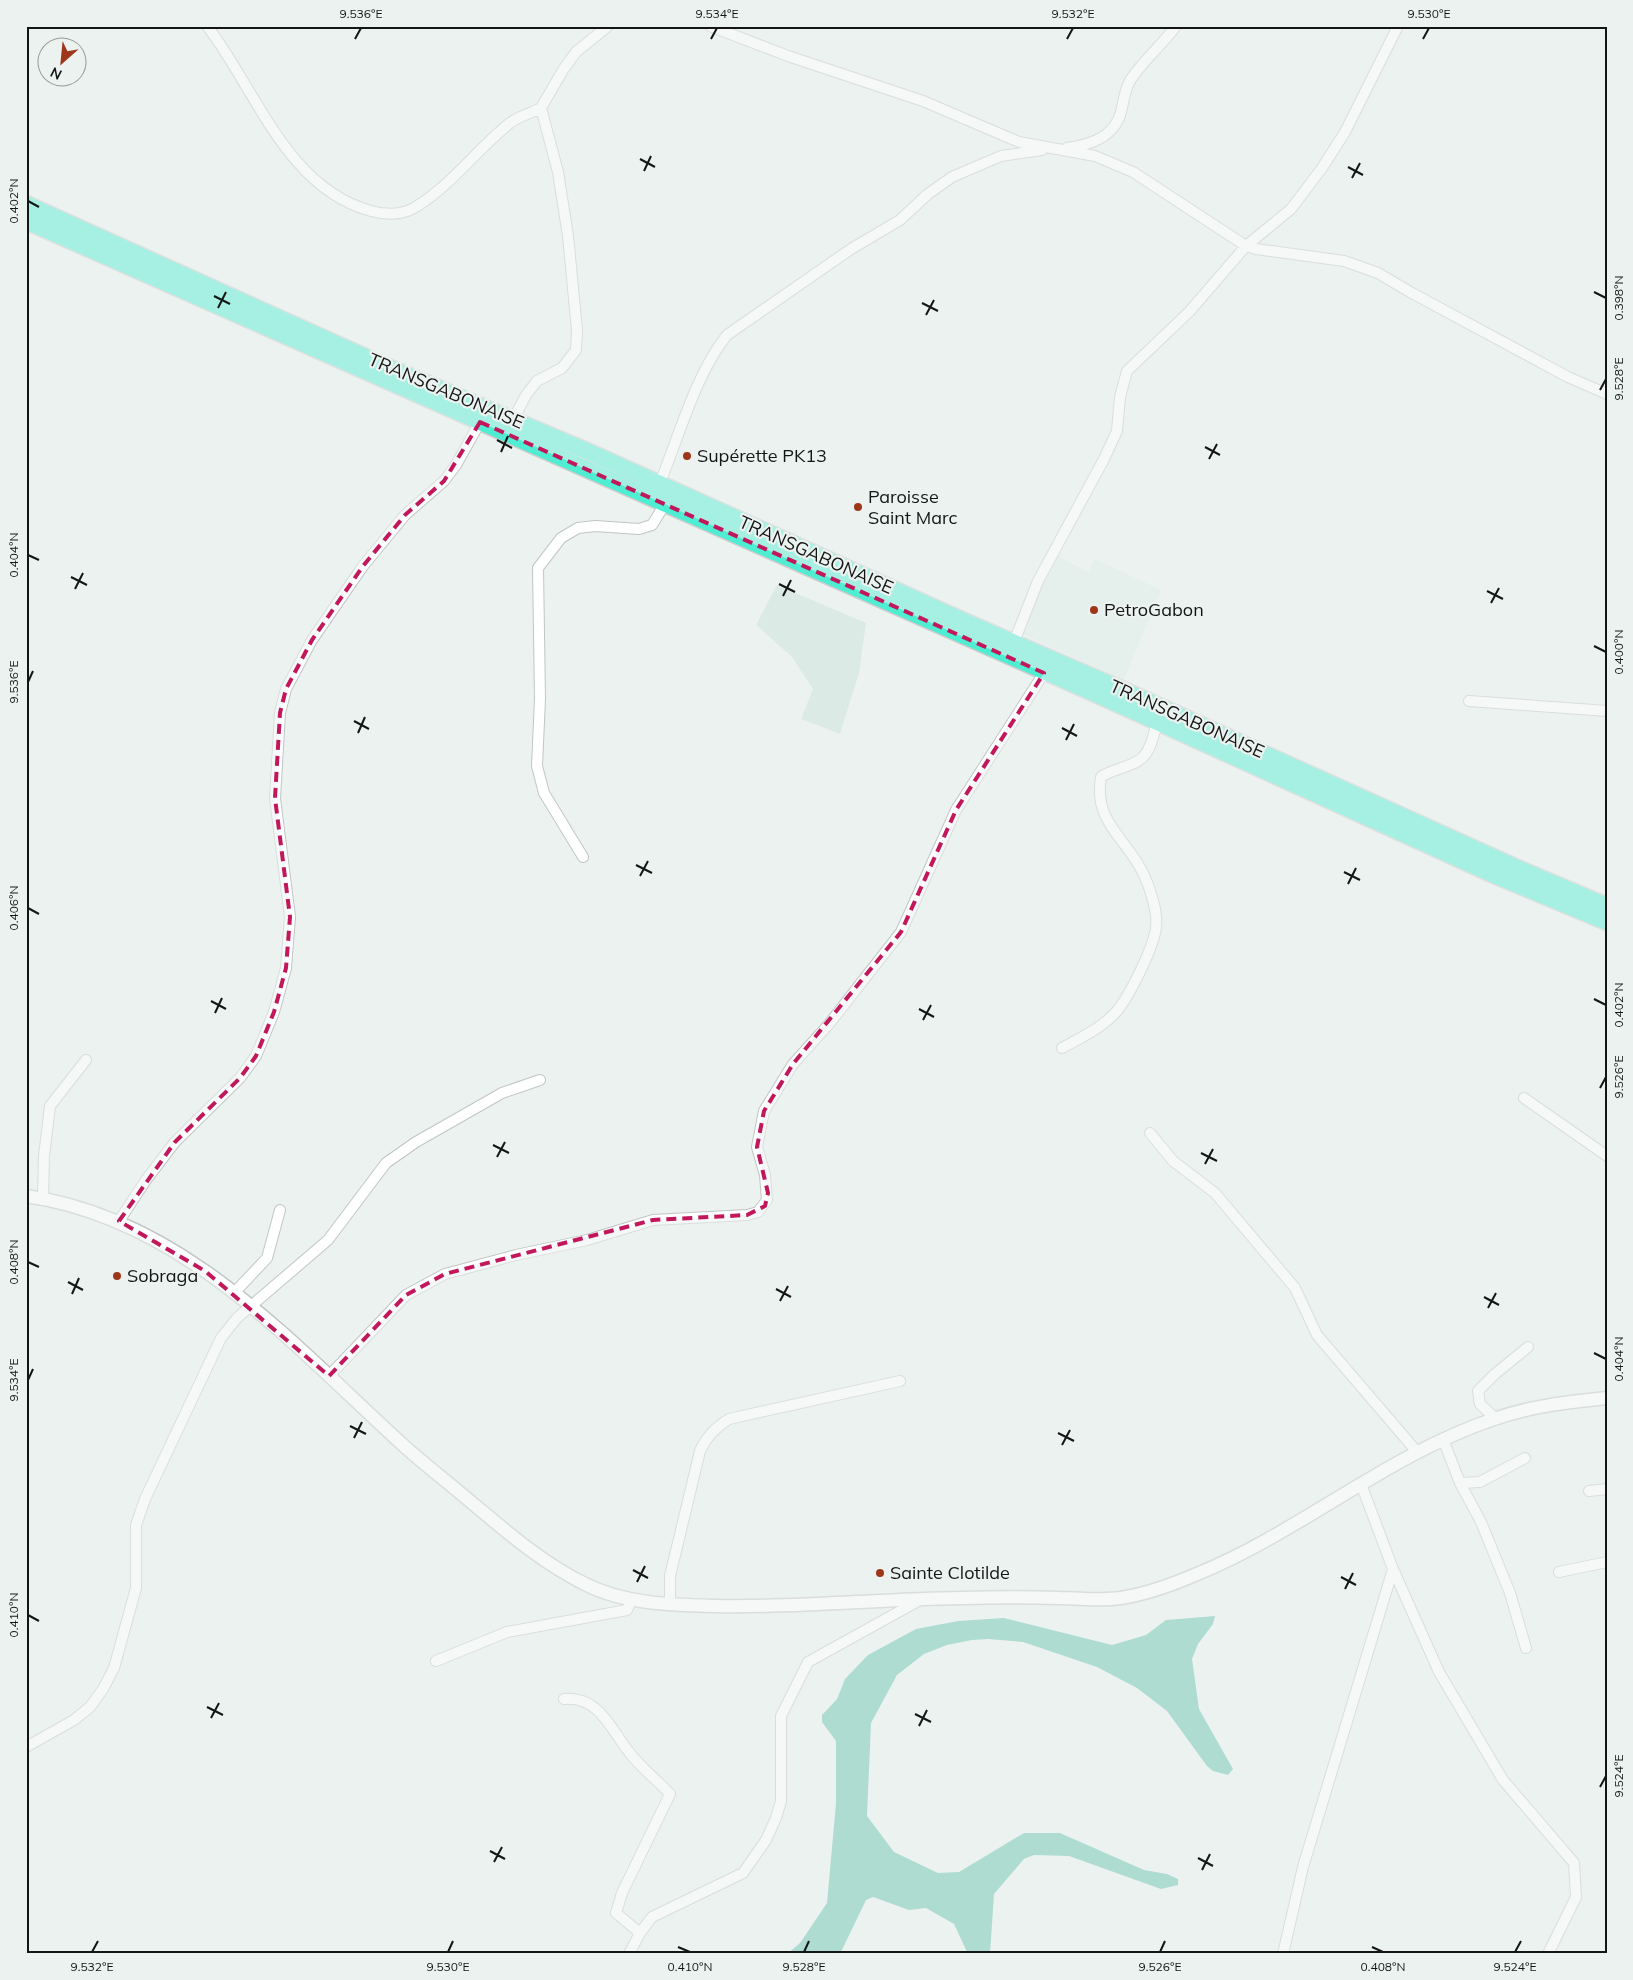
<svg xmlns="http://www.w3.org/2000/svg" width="1633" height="1980" viewBox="0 0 1633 1980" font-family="Mulish,sans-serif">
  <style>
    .built { fill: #dbeae5 }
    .water { fill: #64c1ab }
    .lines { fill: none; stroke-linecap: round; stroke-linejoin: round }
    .minor-casing { stroke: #c1c6c4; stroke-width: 12 }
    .tertiary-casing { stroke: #c1c6c4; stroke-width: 15 }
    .trunk-casing { stroke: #cbcccc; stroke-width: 19 }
    .minor { stroke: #fff; stroke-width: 10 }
    .tertiary { stroke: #fff; stroke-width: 12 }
    .trunk { stroke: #4feed3; stroke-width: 16 }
    .marked { fill: none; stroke: #c2185b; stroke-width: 4; stroke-dasharray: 10 6; stroke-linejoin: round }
    .ticks { fill: none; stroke: #141615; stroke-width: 2 }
    .poi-dot { fill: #9e361a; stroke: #ecf2f0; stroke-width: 2 }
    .labels { text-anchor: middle; stroke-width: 4.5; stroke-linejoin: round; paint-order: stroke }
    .street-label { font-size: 18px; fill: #141615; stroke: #ecf2f0 }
    .poi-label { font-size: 18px; fill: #141615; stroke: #ecf2f0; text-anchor: start }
    .neatline { fill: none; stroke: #141615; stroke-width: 2 }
    .ticks-label { font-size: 12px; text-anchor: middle; fill: #141615 }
  </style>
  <rect width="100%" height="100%" fill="#ecf2f0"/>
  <path class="built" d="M1058 556 1088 572 1095 559 1161 590 1124 680 1023 634 1033 603Z
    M777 585 866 623 859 673 840 734 801 719 813 689 792 657 756 625Z"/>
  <path class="water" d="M1215 1616 1213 1624 1198 1644 1192 1659 1199 1709 1233 1769 1228 1775 1213 1771 1207 1766 1167 1711 1137 1688 1097 1667 1023 1642 988 1639 972 1640 947 1645 924 1654 897 1675 871 1723 867 1816 894 1852 938 1873 959 1872 1024 1833H1060L1144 1870 1167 1874 1178 1879V1885L1161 1889 1069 1856 1034 1855 1024 1859 994 1894 990 1954H968L954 1924 926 1908 909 1910 873 1897 866 1900 840 1954H787L800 1943 827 1903 836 1803V1741L822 1722V1715L837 1699 845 1679 868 1655 916 1629 958 1621 1004 1618 1112 1645 1146 1635 1166 1620Z"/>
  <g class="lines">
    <g class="minor-casing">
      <path id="minor" d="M207 26C256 89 286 188 371 211 386 215 400 216 414 208 451 186 477 149 510 123 519 116 531 113 541 108
        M710 26 788 56 923 101 1019 142 1095 156 1133 172 1246 246 1256 249 1344 261 1378 273 1410 292 1568 377 1607 394
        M1067 148C1089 145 1114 138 1121 112 1124 101 1124 90 1131 79 1144 60 1162 45 1176 26
        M513 420 526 395 537 381 562 368 576 350 577 330 568 236 558 172 541 108 563 70 576 52 608 26
        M659 485C679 437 695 375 727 335L851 249 900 220 928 194 952 177 1001 156 1042 150
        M1014 642 1038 581 1104 459 1117 431 1120 397 1127 371 1189 312 1246 246 1291 209 1322 168 1345 132 1398 26
        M1469 701 1607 711
        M583 857 544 793 537 766 540 699 538 568 561 538 578 528 595 526 639 529 652 525 665 504
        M1062 1048C1080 1038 1102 1028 1116 1012 1129 997 1154 947 1156 927 1158 912 1150 888 1144 875 1127 838 1093 823 1101 777 1113 768 1135 767 1144 756 1152 747 1154 733 1157 722
        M1524 1098 1607 1156
        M1150 1133 1173 1161 1215 1193 1295 1288 1317 1335 1418 1453
        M43 1198 44 1156 50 1106 86 1060
        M119 1221 146 1180 175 1142 240 1078 256 1056 274 1012 286 968 290 917 275 798 280 713 286 689 312 640 363 566 405 515 444 481 456 465 480 422
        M234 1293 267 1258 280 1210
        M329 1376 406 1295 445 1274 516 1255 587 1240 653 1220 747 1215 758 1212 767 1200 765 1175 757 1147 764 1111 793 1064 829 1024 901 932 956 810 1044 673
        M1495 1418 1480 1404 1478 1391 1495 1374 1528 1347
        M1443 1439 1460 1483 1481 1522 1510 1593 1526 1648
        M1460 1483 1480 1482 1525 1458
        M1361 1484 1393 1569 1439 1672 1503 1780 1574 1863 1576 1897 1548 1954
        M1589 1491 1607 1489
        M1559 1572 1607 1562
        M670 1604V1576L700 1451C706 1437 716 1427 729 1419L900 1381
        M436 1661 507 1632 627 1610 632 1599
        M564 1699C599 1696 610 1728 629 1752 640 1767 657 1780 670 1794L622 1893 616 1913 640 1933
        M26 1747 74 1720 90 1707 103 1689 114 1668 136 1588V1525L145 1499 221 1338 237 1318 328 1240 386 1163 416 1142 502 1093 540 1080
        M629 1954 640 1933 652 1917 743 1873 766 1840 776 1818 781 1801V1716L808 1662 920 1600
        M1283 1954 1303 1867 1393 1569"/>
    </g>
    <g class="tertiary-casing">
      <path id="tertiary" d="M26 1196C183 1218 292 1344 403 1445 425 1465 449 1483 471 1502 507 1532 542 1563 585 1584 624 1604 672 1605 715 1606 797 1608 880 1599 962 1598 995 1597 1027 1597 1059 1598 1080 1598 1101 1601 1121 1598 1146 1594 1174 1584 1197 1574 1300 1532 1387 1455 1494 1419 1531 1406 1568 1402 1607 1398"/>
    </g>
    <g class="trunk-casing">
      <path id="trunk" d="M26 204 383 365 587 451 966 622 1121 689 1515 867 1607 906
        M26 221 1100 696 1494 875 1607 922"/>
    </g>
    <use href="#minor" class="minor"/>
    <use href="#tertiary" class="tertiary"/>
    <use href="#trunk" class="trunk"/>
  </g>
  <path d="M0 0H1633V1980H0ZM480 422 1044 673 956 810 901 932 793 1064 764 1111 757 1147 768 1193 765 1206 747 1215 653 1220 445 1274 406 1295 329 1376 205 1271 119 1221 175 1142 240 1078 256 1056 274 1012 286 968 290 917 275 798 280 713 286 689 312 640 363 566 405 515 444 481Z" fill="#ecf2f0" fill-opacity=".55" fill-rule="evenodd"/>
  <path class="marked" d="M480 422 1044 673 956 810 901 932 793 1064 764 1111 757 1147 768 1193 765 1206 747 1215 653 1220 445 1274 406 1295 329 1376 205 1271 119 1221 175 1142 240 1078 256 1056 274 1012 286 968 290 917 275 798 280 713 286 689 312 640 363 566 405 515 444 481Z"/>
  <path class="ticks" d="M355 39 361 28M711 39 717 28M1067 39 1073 28M1423 39 1429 28M640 159 655 167M1348 167 1363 175M644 171 651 156M1352 178 1360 163M28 201 39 207M1594 292 1606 298M214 296 230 304M922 303 938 311M218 308 226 292M926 315 934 300M1600 390 1606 379M497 440 512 448M1205 447 1220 455M501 452 508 436M1209 459 1217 444M28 555 39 560M71 577 87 585M779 584 795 592M75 589 83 573M1487 591 1503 599M783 596 791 580M1491 603 1499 588M1594 646 1606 652M28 682 33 671M354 721 369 729M1062 728 1077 736M358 733 365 717M1066 740 1074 724M636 865 652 873M1344 872 1360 880M640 876 648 861M1348 884 1356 868M28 908 39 914M1594 999 1606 1005M211 1001 226 1009M919 1009 934 1017M215 1013 222 998M923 1020 931 1005M1600 1088 1606 1077M493 1145 509 1153M1201 1153 1217 1161M497 1157 505 1142M1205 1164 1213 1149M28 1262 39 1267M68 1282 83 1290M776 1289 791 1297M72 1294 79 1278M1484 1297 1499 1305M780 1301 788 1286M1488 1308 1496 1293M1594 1353 1606 1359M28 1380 33 1369M350 1426 366 1434M1058 1433 1074 1441M354 1438 362 1422M1062 1445 1070 1430M633 1570 648 1578M1341 1577 1356 1585M637 1582 645 1566M1345 1589 1353 1573M28 1615 39 1621M207 1707 223 1715M915 1714 931 1722M211 1718 219 1703M919 1726 927 1710M1600 1787 1606 1776M490 1851 505 1859M1198 1858 1213 1866M494 1862 502 1847M1202 1870 1210 1854M678 1947 690 1952M1372 1947 1383 1952M92 1952 98 1941M448 1952 453 1941M804 1952 809 1941M1160 1952 1165 1941M1515 1952 1521 1941"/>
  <g class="poi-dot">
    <circle cx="687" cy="456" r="5"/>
    <circle cx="858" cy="507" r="5"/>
    <circle cx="1094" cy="610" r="5"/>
    <circle cx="117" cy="1276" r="5"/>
    <circle cx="880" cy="1573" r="5"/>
  </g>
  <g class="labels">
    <g class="street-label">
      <text transform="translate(446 391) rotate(23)" y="6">TRANSGABONAISE</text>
      <text transform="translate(816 555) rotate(24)" y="6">TRANSGABONAISE</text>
      <text transform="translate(1187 719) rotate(24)" y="6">TRANSGABONAISE</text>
    </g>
    <g class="poi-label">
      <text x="697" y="462">Supérette PK13</text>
      <text x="868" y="503">Paroisse<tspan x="868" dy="21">Saint Marc</tspan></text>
      <text x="1104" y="616">PetroGabon</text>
      <text x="127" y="1282">Sobraga</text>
      <text x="890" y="1579">Sainte Clotilde</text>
    </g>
  </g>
  <rect width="1633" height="1980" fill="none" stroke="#ecf2f0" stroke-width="55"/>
  <g transform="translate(62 62) rotate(207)"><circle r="24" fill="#ecf2f0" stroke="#969a98"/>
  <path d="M0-4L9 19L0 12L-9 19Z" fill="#9e361a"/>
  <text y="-8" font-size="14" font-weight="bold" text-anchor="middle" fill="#141615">N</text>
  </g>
  <rect x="28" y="28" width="1578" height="1924" class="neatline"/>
  <g class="ticks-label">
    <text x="361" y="18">9.536°E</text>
    <text x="717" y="18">9.534°E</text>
    <text x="1073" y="18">9.532°E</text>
    <text x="1429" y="18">9.530°E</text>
    <text transform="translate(14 201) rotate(-90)" y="4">0.402°N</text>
    <text transform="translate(1619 298) rotate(-90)" y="4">0.398°N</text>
    <text transform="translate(1619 379) rotate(-90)" y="4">9.528°E</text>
    <text transform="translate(14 555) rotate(-90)" y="4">0.404°N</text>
    <text transform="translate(1619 652) rotate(-90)" y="4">0.400°N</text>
    <text transform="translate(14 682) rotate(-90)" y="4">9.536°E</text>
    <text transform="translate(14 908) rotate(-90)" y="4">0.406°N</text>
    <text transform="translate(1619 1005) rotate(-90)" y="4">0.402°N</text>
    <text transform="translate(1619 1077) rotate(-90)" y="4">9.526°E</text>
    <text transform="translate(14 1262) rotate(-90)" y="4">0.408°N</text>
    <text transform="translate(1619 1359) rotate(-90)" y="4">0.404°N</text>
    <text transform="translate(14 1380) rotate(-90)" y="4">9.534°E</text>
    <text transform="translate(14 1615) rotate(-90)" y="4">0.410°N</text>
    <text transform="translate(1619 1776) rotate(-90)" y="4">9.524°E</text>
    <text x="92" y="1971">9.532°E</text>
    <text x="448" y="1971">9.530°E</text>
    <text x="690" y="1971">0.410°N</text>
    <text x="804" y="1971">9.528°E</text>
    <text x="1160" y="1971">9.526°E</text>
    <text x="1383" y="1971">0.408°N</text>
    <text x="1515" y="1971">9.524°E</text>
  </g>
</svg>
